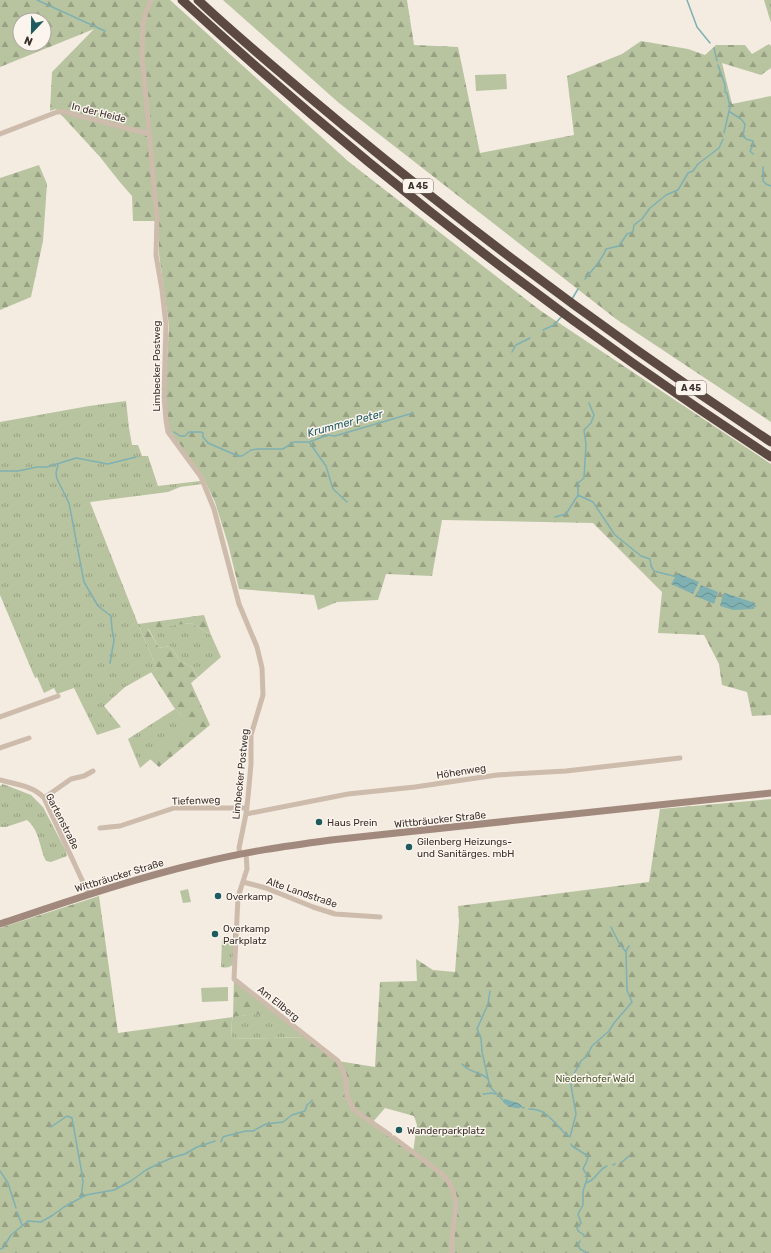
<svg xmlns="http://www.w3.org/2000/svg" width="771" height="1253" viewBox="0 0 771 1253" font-family="Rubik,sans-serif">
  <style>
    .grass { fill: url(#grass-tufts) }
    .forest { fill: url(#forest-firs); fill-rule: evenodd }
    .park { fill: #b8c4a0 }
    .water { fill: url(#water-waves) }
    .lines { fill: none; stroke-linecap: round; stroke-linejoin: round }
    .stream { stroke: #7fb0b2; stroke-width: 1.5 }
    .street { stroke: #cdbbac; stroke-width: 5 }
    .secondary { stroke: #a18a7d; stroke-width: 7 }
    .highway { stroke: #5c4a42; stroke-width: 9 }
    .poi-dot { fill: #1f5a5e; stroke: #fbf5ee; stroke-width: 1.5 }
    .labels { text-anchor: middle; stroke-width: 3; stroke-linejoin: round; paint-order: stroke }
    .shield { fill: #fbf5ee; stroke: #756b66; stroke-width: 1 }
    .shield-label { font-size: 9px; font-weight: bold; fill: #3b302b }
    .street-label { font-size: 10px; fill: #3b302b; stroke: #fbf5ee }
    .poi-label { font-size: 10px; fill: #3b302b; stroke: #fbf5ee; text-anchor: start }
    .park-label { font-size: 10px; fill: #4a5a2e; stroke: #fbf5ee }
    .water-label { font-size: 11px; font-style: italic; fill: #1f5a5e; stroke: #fbf5ee }
  </style>
  <defs>
    <pattern id="grass-tufts" width="24" height="20" patternUnits="userSpaceOnUse"><rect width="24" height="20" fill="#b8c4a0"/><path d="M3 7l-1-3M5 7V3M7 7l1-3M15 17l-1-3M17 17v-4M19 17l1-3" fill="none" stroke="#97a083"/></pattern>
    <pattern id="forest-firs" width="22" height="20" patternUnits="userSpaceOnUse"><rect width="22" height="20" fill="#b8c4a0"/><path d="M5 1l3.5 6h-7zM16 11l3.5 6h-7z" fill="#97a083"/></pattern>
    <pattern id="water-waves" width="16" height="10" patternUnits="userSpaceOnUse"><rect width="16" height="10" fill="#7fb0b2"/><path d="M0 5q4-4 8 0t8 0" fill="none" stroke="#699091"/></pattern>
  </defs>
  <rect width="100%" height="100%" fill="#f4ebe1"/>
  <path class="grass" d="M764 0H771V23Z
    M126 401 129 428 132 445H138L142 456H148L158 486 200 481 202 484 180 487 168 492 90 502 138 624 157 669 125 687 104 706 121 727 97 735 74 688 57 694 54 688 44 693 37 677 35 678 0 595V422L89 406Z
    M191 623 211 635 221 657 198 677 192 667 180 661 170 646 159 648 148 628Z
    M175 709 191 725 140 768 128 739Z
    M3 784 31 795 43 807 66 851 67 856 51 862 46 861C39 847 40 831 27 820L6 827H0V786Z
    M233 928 235 930 233 964C230 968 226 968 221 967L222 939H233Z
    M268 1012H275L307 1037 231 1039 232 1020 233 1017Z"/>
  <path class="forest" d="M0 0H170L349 162 541 311 771 464V715L752 716 747 692 722 685 719 664 704 635 658 633 662 592 593 523 442 520 432 576 386 574 378 600 337 602 318 610 314 595 239 589 228 544 215 502 202 475 168 431 165 397 169 326 159 254V221H133L132 196 119 181 100 157 56 109 50 111 52 72 94 29 0 67ZM20 20H44V44H20Z
    M223 0H407L414 45 458 47 480 153 574 135 567 76 622 54 641 41 688 49 705 55 716 45H745L752 54 769 44 771 46V68L761 75 722 63 732 104 771 96V422L616 319 339 103Z
    M39 165 47 184 43 241 31 297 0 310V178Z
    M204 615 211 635 191 623 148 629 159 648 170 646 180 661 192 667 198 677 191 683 210 725 159 767 150 759 190 725 175 709 151 672 157 669 138 624Z
    M771 799V1253H0V928L99 896 118 1033 233 1017 234 979 275 1012 233 1017 232 1020 231 1039 307 1037 338 1061 375 1067 380 982 417 981 416 959 433 970 455 972 459 921 458 906 649 882 660 809ZM385 1108 414 1116 417 1125 413 1152 372 1123Z"/>
  <path class="park" d="M506 74 507 89 476 91 475 75Z
    M188 889 191 902 183 903 180 891Z
    M228 987V1001L202 1002 201 988Z"/>
  <path class="water" d="M678 573 699 582 693 594 671 584Z
    M701 585 718 592 714 604 696 596Z
    M725 593 755 603 754 609 733 610 720 606 723 594Z
    M505 1099 518 1103 522 1106 520 1108C515 1109 506 1106 503 1102V1100Z"/>
  <g class="lines">
    <path class="stream" d="M37 0 105 31
      M687 0 697 27 710 43
      M714 48 717 61
      M718 65 725 85V92L727 93 730 107 724 133
      M730 112 741 119 745 124 743 136 746 139 753 141V145L750 151 753 154
      M763 167V181L766 184 771 186
      M585 279C592 270 603 259 606 249L619 246 627 234 633 232 634 225 642 219 650 208 666 195 678 190 688 173 693 171 698 164 719 148 723 139
      M572 299 578 289
      M543 330 554 325 562 316
      M512 352 516 345 530 338
      M589 403 594 415 591 423 584 430 586 444 584 478 578 483V495L593 502 615 535 641 556 650 559 651 566 654 571 677 577
      M174 432 180 436H185L189 432H201L203 433V437L208 443 238 456H242L251 450 258 449H283L294 442H309L328 435 335 436 413 413
      M309 442 326 466 333 489 347 502
      M58 465 56 473 57 479 69 503 84 582 98 606 111 616 112 629 114 640 110 663
      M0 471H18L37 467H47L76 458 108 464 136 457
      M555 517 566 514 578 495
      M626 951 629 946
      M490 991 488 1004 477 1029 481 1038 482 1052 490 1087 503 1100
      M462 1064C471 1074 480 1071 488 1079
      M483 1094 492 1093 495 1094
      M522 1107 524 1108
      M529 1109C545 1109 550 1118 561 1129 564 1133 565 1135 570 1137L576 1114 571 1085 574 1074 581 1061 587 1056 592 1046 609 1031 614 1023 632 1002 627 990 626 952 619 943 611 927
      M51 1127 67 1116 72 1118 82 1174 83 1182 81 1198
      M221 1142 223 1137 226 1136 246 1131H253L266 1124 283 1122 292 1115 305 1111 307 1105 311 1102 312 1100
      M571 1144 572 1146 588 1156C588 1161 585 1164 583 1169L587 1175V1179L583 1191V1205L578 1214 581 1223 577 1228 578 1231 584 1235V1237
      M622 1162 629 1156
      M613 1165 615 1164
      M0 1171 8 1183 16 1208
      M586 1183C597 1180 597 1170 607 1166
      M17 1212 22 1225
      M580 1241 578 1245 580 1249 587 1253
      M0 1249 3 1248 11 1235 28 1221 41 1222 53 1215 64 1207 86 1195 114 1190 131 1181 146 1170 160 1163 174 1157 185 1154 197 1147 215 1141"/>
    <path class="street" d="M151 0 146 12 143 24 142 55 157 218 156 255 162 290 166 325 164 396 166 420 168 432 201 477 214 509 239 604 257 647 262 668 263 695 251 735V764L248 797 246 814 239 848 240 854
      M0 134 57 112H65L149 134
      M0 717 58 696
      M0 748 29 738
      M0 780C15 784 34 786 44 798L89 895
      M44 798 71 779 84 776 93 771
      M246 814 348 794 415 787 497 775 566 771 680 758
      M100 828 120 826 174 808H247
      M246 853 247 869 238 897 234 979 338 1061 343 1071 346 1080 347 1096 354 1110 390 1135
      M243 882 266 888 313 907 335 914 380 917
      M394 1138 442 1174 449 1182 453 1191 456 1204 452 1238V1253"/>
    <path class="secondary" d="M0 924C66 902 132 879 200 863 243 852 287 846 331 840L771 793"/>
    <path class="highway" d="M182 0C365 168 563 321 771 457
      M198 0C245 44 295 85 344 126 481 239 623 344 771 442"/>
  </g>
  <g class="poi-dot">
    <circle cx="319" cy="822" r="4"/>
    <circle cx="409" cy="847" r="4"/>
    <circle cx="218" cy="896" r="4"/>
    <circle cx="215" cy="934" r="4"/>
    <circle cx="399" cy="1130" r="4"/>
  </g>
  <g class="labels">
    <g class="shield">
      <rect x="403" y="179" width="30" height="14" rx="3"/>
      <rect x="676" y="381" width="30" height="14" rx="3"/>
    </g>
    <g class="shield-label">
      <text x="418" y="189">A 45</text>
      <text x="691" y="391">A 45</text>
    </g>
    <g class="street-label">
      <text transform="translate(99 112) rotate(14)" y="4">In der Heide</text>
      <text transform="translate(156 366) rotate(-90)" y="4">Limbecker Postweg</text>
      <text transform="translate(461 771) rotate(-9)" y="4">Höhenweg</text>
      <text transform="translate(240 774) rotate(-84)" y="4">Limbecker Postweg</text>
      <text transform="translate(196 800) rotate(-2)" y="4">Tiefenweg</text>
      <text transform="translate(440 819) rotate(-6)" y="4">Wittbräucker Straße</text>
      <text transform="translate(63 821) rotate(63)" y="4">Gartenstraße</text>
      <text transform="translate(119 875) rotate(-17)" y="4">Wittbräucker Straße</text>
      <text transform="translate(302 892) rotate(19)" y="4">Alte Landstraße</text>
      <text transform="translate(279 1003) rotate(38)" y="4">Am Ellberg</text>
    </g>
    <g class="poi-label">
      <text x="327" y="826">Haus Prein</text>
      <text x="417" y="845">Gilenberg Heizungs-<tspan x="417" dy="12">und Sanitärges. mbH</tspan></text>
      <text x="226" y="900">Overkamp</text>
      <text x="223" y="932">Overkamp<tspan x="223" dy="12">Parkplatz</tspan></text>
      <text x="407" y="1134">Wanderparkplatz</text>
    </g>
    <g class="park-label">
      <text x="595" y="1082">Niederhofer Wald</text>
    </g>
    <g class="water-label">
      <text transform="translate(345 423) rotate(-15)" y="4">Krummer Peter</text>
    </g>
  </g>
  <g transform="translate(32 32) rotate(202)"><circle r="19" fill="#fbf5ee" stroke="#aea6a0"/>
  <path d="M0-3L7 15L0 10L-7 15Z" fill="#1f5a5e"/>
  <text y="-6" font-size="11" font-weight="bold" text-anchor="middle" fill="#3b302b">N</text>
  </g>
</svg>
